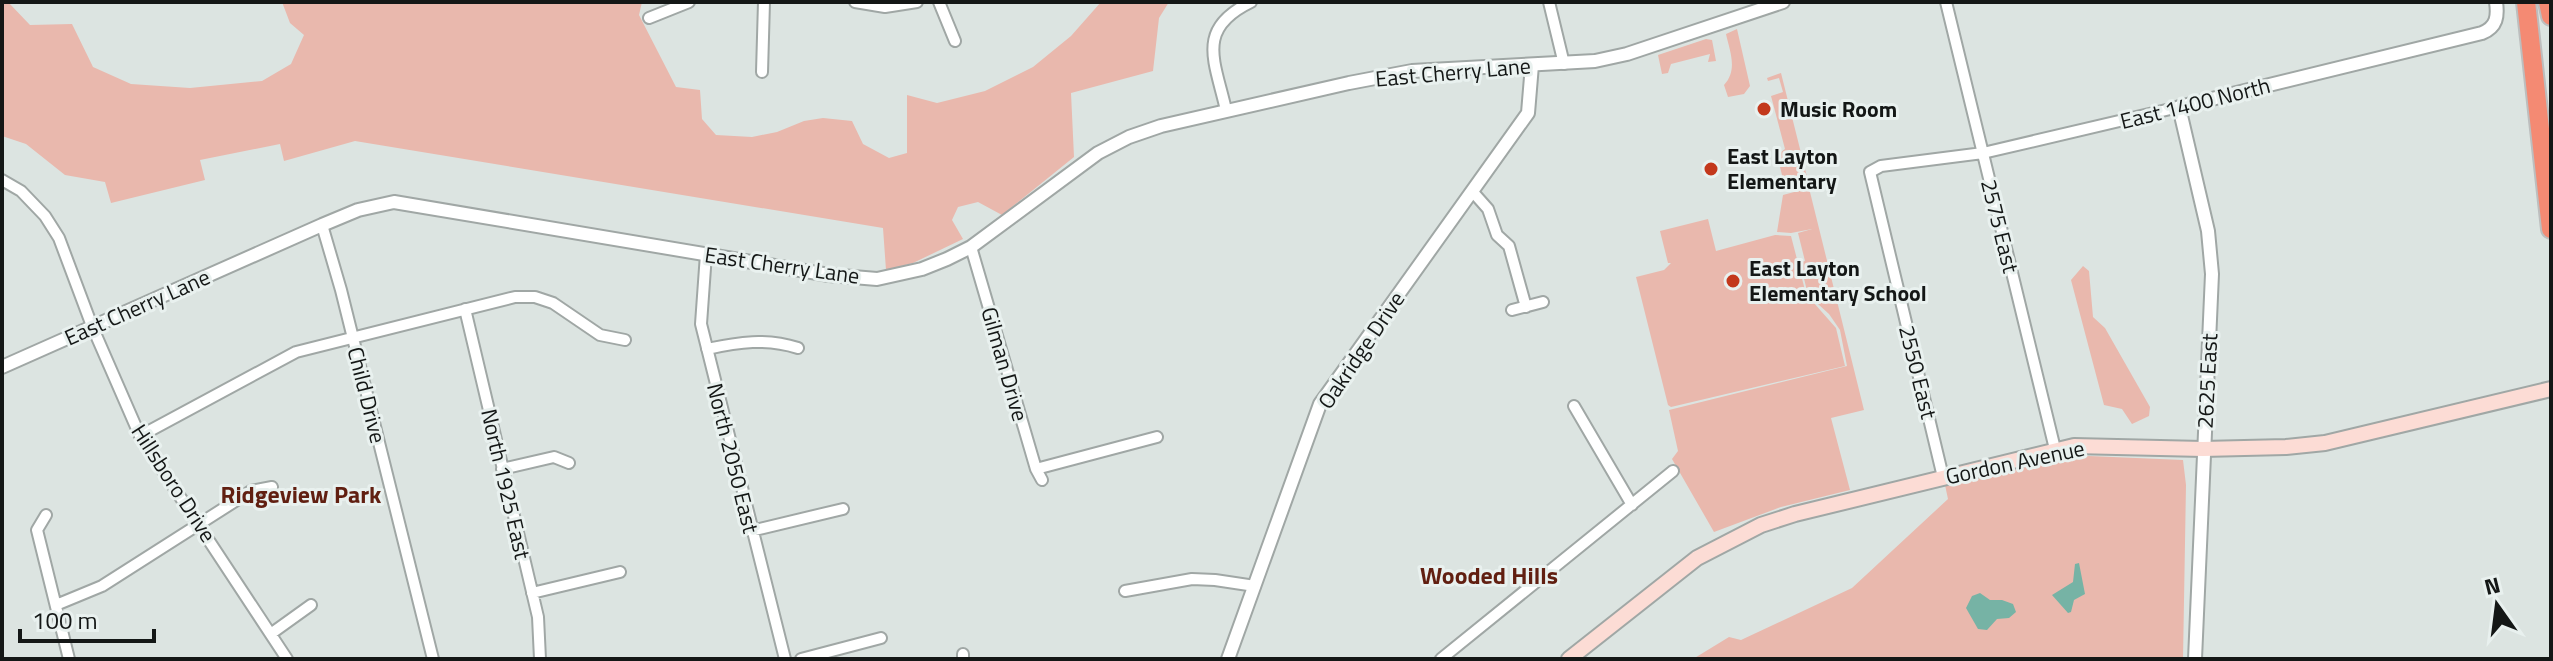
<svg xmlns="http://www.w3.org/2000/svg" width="2553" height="661" viewBox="0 0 2553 661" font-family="'Titillium Web',sans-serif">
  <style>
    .green { fill: #e9b8ad }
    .water { fill: #76b3a5 }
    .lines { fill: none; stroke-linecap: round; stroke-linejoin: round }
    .minor-casing { stroke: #a0a7a5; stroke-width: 14 }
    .tertiary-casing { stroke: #a0a7a5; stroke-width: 16 }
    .secondary-casing { stroke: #a0a7a5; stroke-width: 18 }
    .motorway-casing { stroke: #bdbebe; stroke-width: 22 }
    .minor { stroke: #fff; stroke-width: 10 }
    .tertiary { stroke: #fff; stroke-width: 12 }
    .secondary { stroke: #fcdcd5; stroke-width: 14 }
    .motorway { stroke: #f48a73; stroke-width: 18 }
    .poi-dot { fill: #c3381c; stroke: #e9f1ef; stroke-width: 3 }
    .labels { text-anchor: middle; stroke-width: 6; stroke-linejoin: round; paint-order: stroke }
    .street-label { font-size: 22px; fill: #141716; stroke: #e9f1ef }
    .poi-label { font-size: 22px; font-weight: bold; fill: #141716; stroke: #e9f1ef; text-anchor: start }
    .neighbourhood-label { font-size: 24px; font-weight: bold; fill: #611f11; stroke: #e9f1ef }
  </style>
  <rect width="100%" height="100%" fill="#dce4e1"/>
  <path class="green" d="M2 2H8L30 25 72 24 93 67 131 84 190 88 262 81 291 64 304 35 290 23 282 2H642L639 15 676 87 700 90 702 119 716 135 752 137 777 132 804 121 823 118 852 121 863 144 889 158 907 153V95L937 103 985 91 1033 67 1071 36 1101 2H1169L1159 18 1153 71 1071 93 1074 157 1002 215 978 202 958 207 952 220 963 239 913 263 886 270 883 228 355 141 284 161 280 144 200 160 205 180 111 203 105 182 65 175 26 144 2 136Z
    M1737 29 1750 86 1744 94 1728 97 1724 85C1738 70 1730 52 1726 34Z
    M1706 39 1712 40 1716 61 1708 62 1710 54 1671 64 1668 73 1662 74 1658 55Z
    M1781 73 1809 185 1789 190 1785 187 1777 155 1785 149 1771 96 1783 92 1779 78 1768 81 1767 78Z
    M1809 188 1864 410 1831 418 1850 490 1781 507 1714 532 1672 459 1678 451 1669 410 1847 366 1840 330 1829 314 1808 295 1800 262 1805 261 1798 233 1812 229 1791 233 1777 232 1783 195Z
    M1708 219 1716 251 1775 235 1791 236 1806 294 1836 328 1845 366 1671 407 1668 405 1636 277 1664 270 1671 263H1668L1660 231Z
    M2083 266 2089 271 2093 317 2105 328 2150 407 2149 416 2132 424 2122 409 2104 405 2071 280Z
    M2089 456 2183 460 2186 485 2183 659H1693L1729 637 1741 640 1852 588 1948 499 1945 485 2052 461Z"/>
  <path class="water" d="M2079 563 2085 594 2074 600 2071 612 2068 613 2052 595 2073 582 2075 564Z
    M1980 593 1990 600H2002L2013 604 2016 612 2009 618 1997 619 1987 630 1978 629 1966 608 1972 596Z"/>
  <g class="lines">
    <g class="minor-casing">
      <path id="minor" d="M855 2 885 7 917 2
        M939 2 955 41
        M1549 2 1564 64
        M1946 2 2055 449
        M649 18 689 2
        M762 72 764 2
        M1226 110C1215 61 1195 29 1251 2
        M2 180 21 191 45 216 59 238 92 326 140 436 287 659
        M1472 191 1488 209 1497 235 1509 246 1526 307
        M322 225 341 290 433 659
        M971 247 1036 469 1042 480
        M706 254 701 324 785 659
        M465 309 538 617 540 659
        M1512 310 1543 302
        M707 349C739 342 766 338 798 348
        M1574 406 1632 505
        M140 436 296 352 515 297H535L553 303 600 335 625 340
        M502 469 554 457 569 463
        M1036 469 1157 437
        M1943 477 1870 172 1881 166 1983 153 2179 107
        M46 515 37 530 69 659
        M751 531 843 509
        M1125 591 1192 579 1215 580 1255 586
        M532 593 620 572
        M56 605 102 586 251 491 272 487
        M272 633 311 605
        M801 659 881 638
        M963 659V654
        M1441 659 1673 471"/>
    </g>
    <g class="tertiary-casing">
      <path id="tertiary" d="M2 367 322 225 358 210 394 202 829 275 877 279 922 269 947 259 971 247 1098 153 1129 137 1161 126 1349 83 1412 71 1595 61 1627 54 1783 2
        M1228 659 1320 404 1528 113 1532 65
        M2195 659 2212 274 2208 231 2179 107 2482 33C2497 27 2498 16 2496 2"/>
    </g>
    <g class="secondary-casing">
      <path id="secondary" d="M1569 659 1697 558 1761 525 1795 514 2074 446 2203 449 2286 447 2325 443 2551 389"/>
    </g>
    <g class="motorway-casing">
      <path id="motorway" d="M2526 2 2551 229
        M2548 2 2551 16"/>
    </g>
    <use href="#minor" class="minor"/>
    <use href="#tertiary" class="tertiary"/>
    <use href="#secondary" class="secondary"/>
    <use href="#motorway" class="motorway"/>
  </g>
  <g class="poi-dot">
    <circle cx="1764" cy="109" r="8"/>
    <circle cx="1711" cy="169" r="8"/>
    <circle cx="1733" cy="281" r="8"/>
  </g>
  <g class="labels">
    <g class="street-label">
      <text transform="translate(1453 72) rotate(-5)" y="8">East Cherry Lane</text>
      <text transform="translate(2195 103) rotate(-14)" y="8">East 1400 North</text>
      <text transform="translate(2000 226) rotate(76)" y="8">2575 East</text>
      <text transform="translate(782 265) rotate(8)" y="8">East Cherry Lane</text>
      <text transform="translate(137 307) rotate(-24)" y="8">East Cherry Lane</text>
      <text transform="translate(1361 350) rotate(-56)" y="8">Oakridge Drive</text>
      <text transform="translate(1005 364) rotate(74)" y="8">Gilman Drive</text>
      <text transform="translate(1918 372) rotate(76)" y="8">2550 East</text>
      <text transform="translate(2207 381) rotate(-87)" y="8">2625 East</text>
      <text transform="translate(367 395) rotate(76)" y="8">Child Drive</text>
      <text transform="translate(733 458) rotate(76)" y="8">North 2050 East</text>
      <text transform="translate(2015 462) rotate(-12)" y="8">Gordon Avenue</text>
      <text transform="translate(174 483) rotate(57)" y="8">Hillsboro Drive</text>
      <text transform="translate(506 484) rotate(77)" y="8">North 1925 East</text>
    </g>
    <g class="poi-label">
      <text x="1780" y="117">Music Room</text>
      <text x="1727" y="164">East Layton<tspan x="1727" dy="25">Elementary</tspan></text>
      <text x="1749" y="276">East Layton<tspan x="1749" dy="25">Elementary School</tspan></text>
    </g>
    <g class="neighbourhood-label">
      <text x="301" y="503">Ridgeview Park</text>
      <text x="1489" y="584">Wooded Hills</text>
    </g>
  </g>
  <rect width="2553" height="661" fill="none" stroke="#141716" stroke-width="8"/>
  <g transform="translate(2497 605) rotate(346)" stroke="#e9f1ef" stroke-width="6" paint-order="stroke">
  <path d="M0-6L14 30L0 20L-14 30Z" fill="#141716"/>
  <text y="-12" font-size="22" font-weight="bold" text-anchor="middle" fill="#141716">N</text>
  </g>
  <path d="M20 629v12h134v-12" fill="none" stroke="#141716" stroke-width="4"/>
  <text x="32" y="629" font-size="24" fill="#141716" stroke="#e9f1ef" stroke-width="6" paint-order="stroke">100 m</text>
</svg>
